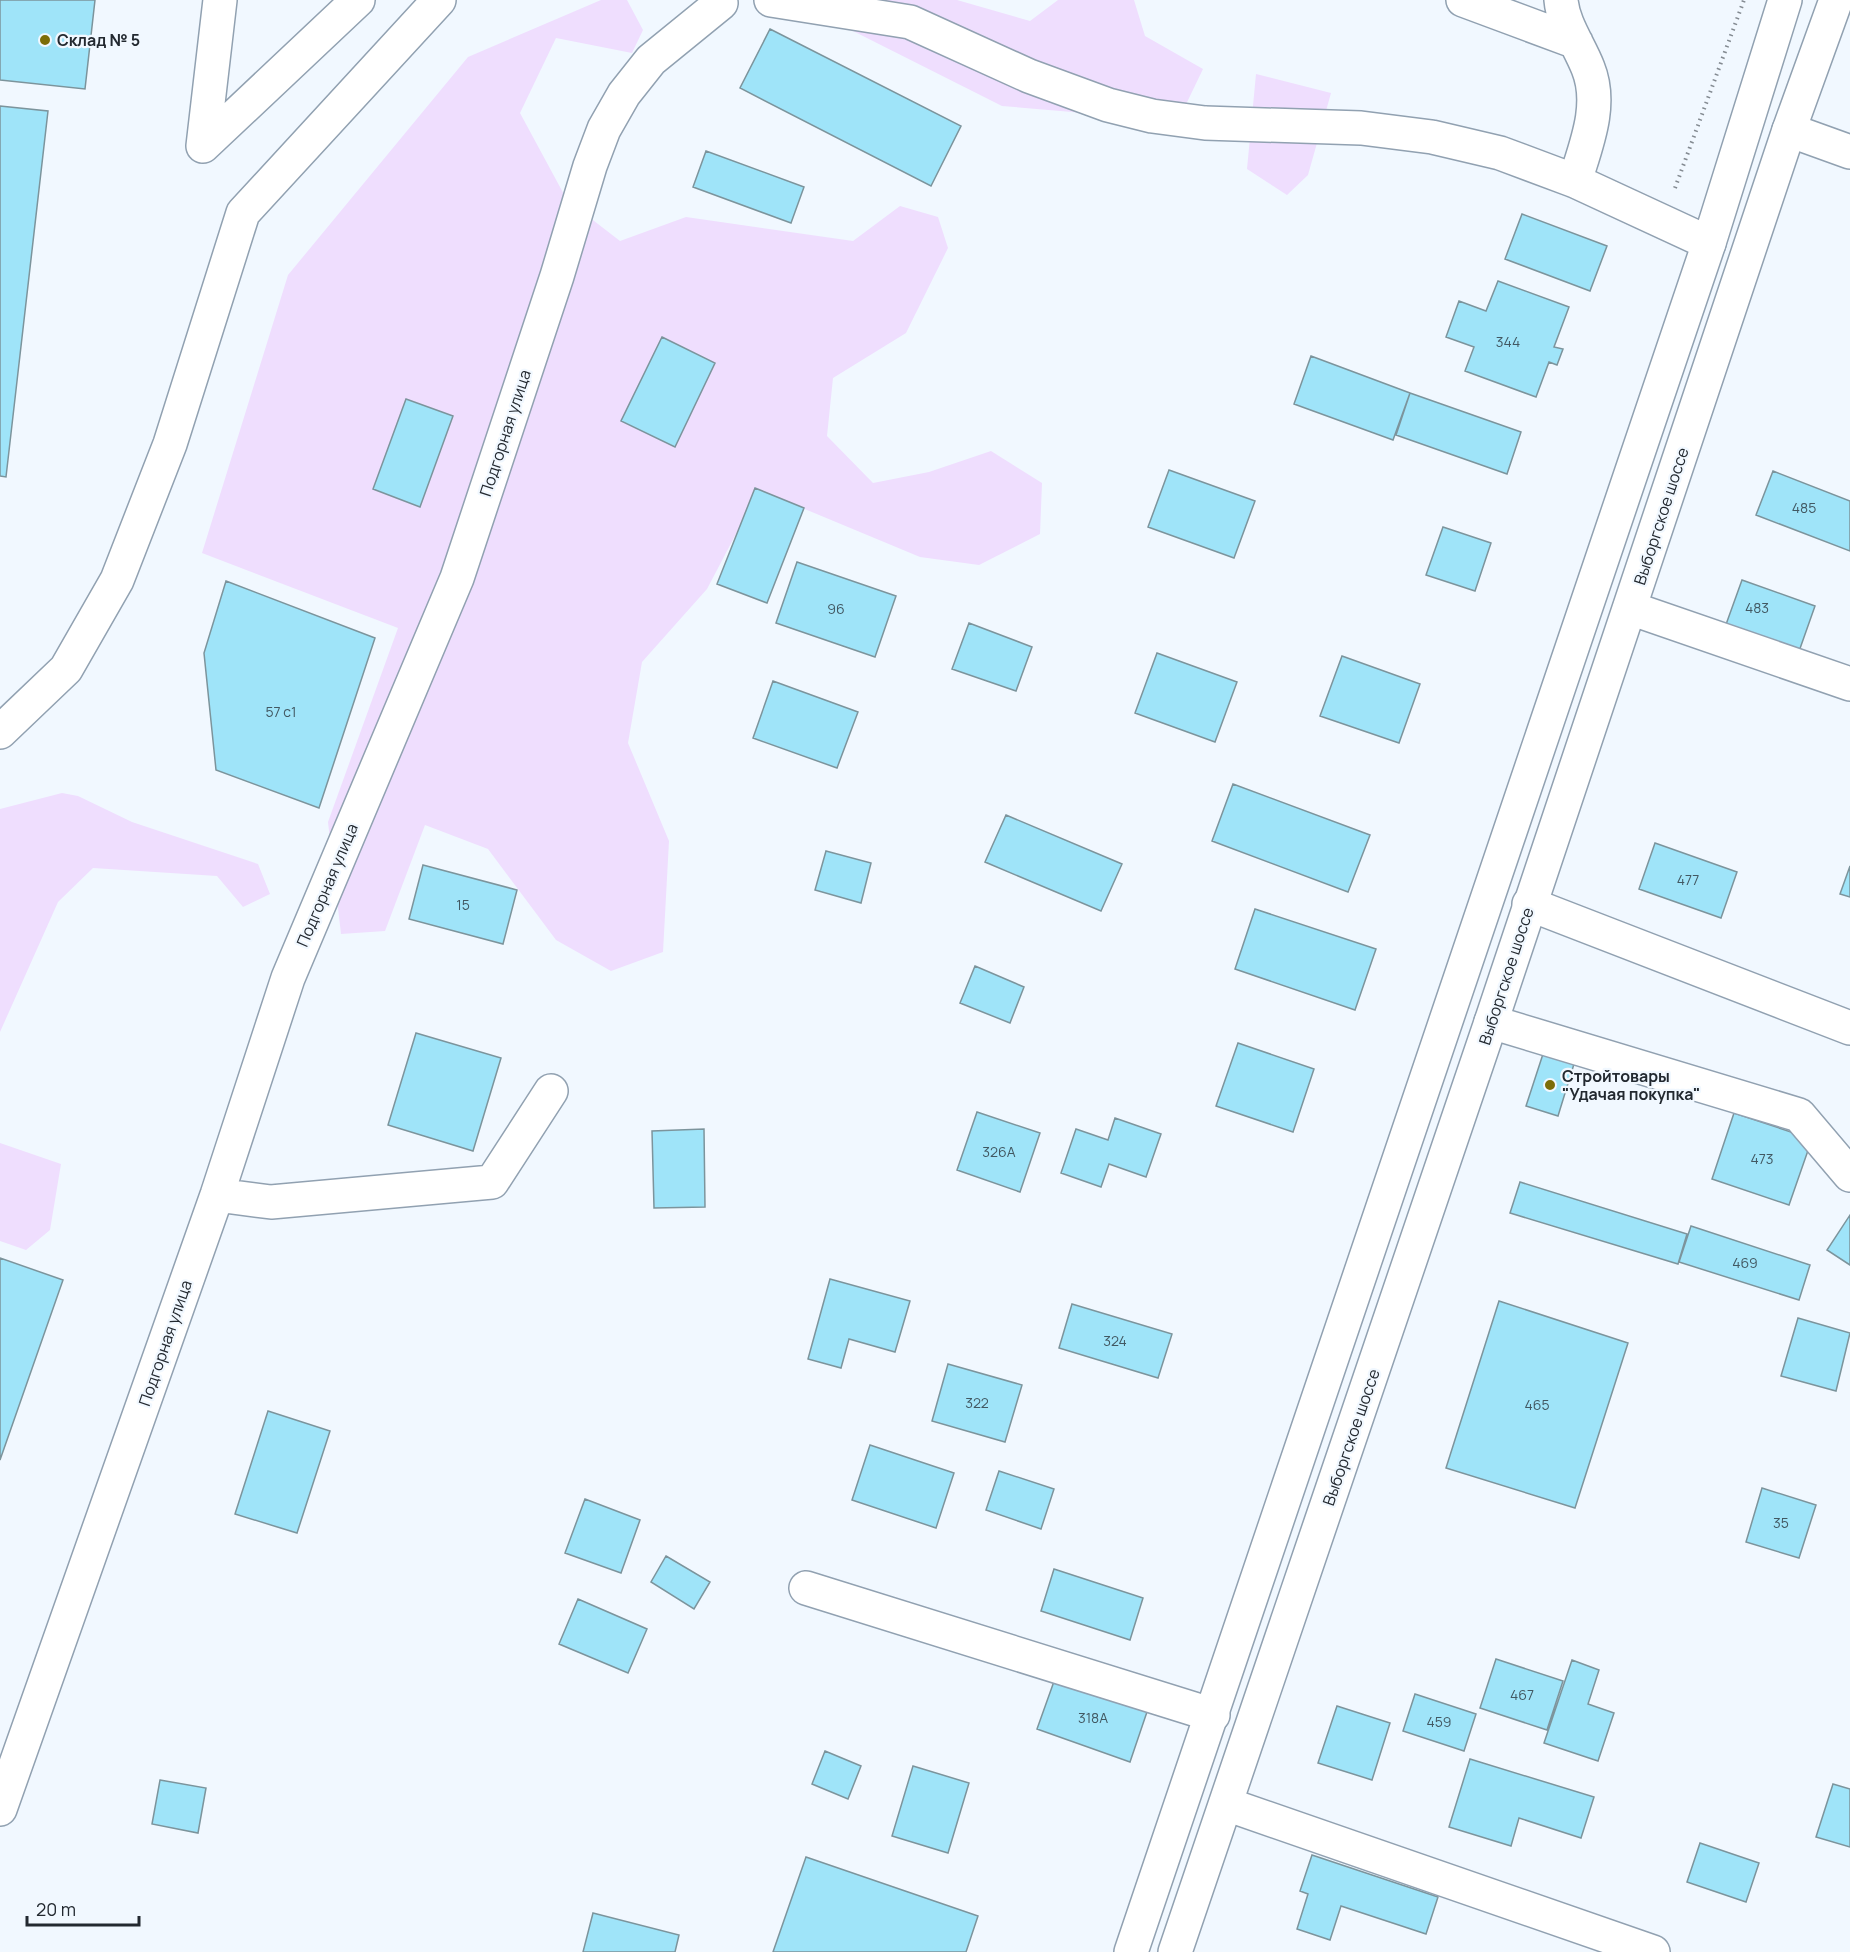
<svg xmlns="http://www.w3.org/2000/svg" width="1850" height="1952" viewBox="0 0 1850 1952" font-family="Manrope,sans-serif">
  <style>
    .green { fill: #efdefe }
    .building { fill: #9fe4f9; stroke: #7c949c; stroke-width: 1.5 }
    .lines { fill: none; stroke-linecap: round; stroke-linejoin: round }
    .minor-casing { stroke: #91a1b1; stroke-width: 36 }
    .major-casing { stroke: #91a1b1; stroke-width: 36 }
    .path { stroke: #838a91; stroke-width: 4; stroke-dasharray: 1.5 4.5; stroke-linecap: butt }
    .minor { stroke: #fff; stroke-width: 33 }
    .major { stroke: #fff; stroke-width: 33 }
    .poi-dot { fill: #7c6d09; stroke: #f1f8ff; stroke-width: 2 }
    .labels { text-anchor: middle; stroke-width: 4.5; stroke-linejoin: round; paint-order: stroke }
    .number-label { font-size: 14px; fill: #425862 }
    .poi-label { font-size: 16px; font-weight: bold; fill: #232930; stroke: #f1f8ff; text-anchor: start }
    .street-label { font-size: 16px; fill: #232930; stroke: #f1f8ff }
  </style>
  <rect width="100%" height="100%" fill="#f1f8ff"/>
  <path class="green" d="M601 0H627L643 30 632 53 556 38 520 113 567 200 620 241 686 217 853 241 900 206 938 217 948 248 906 333 833 378 827 436 873 483 929 472 991 451 1042 483 1040 534 979 565 920 557 759 490 707 589 642 662 628 743 669 841 663 952 611 971 556 940 488 849 425 825 385 931 341 934 328 822 398 628 202 553 288 275 468 57Z
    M872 0H957L1030 21 1058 0H1134L1145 36 1203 69 1178 121 1002 106 853 31Z
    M1256 74 1331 93 1308 175 1287 195 1247 169Z
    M62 793 78 796 132 822 258 864 270 894 243 907 217 876 93 868 58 902 0 1032V809Z
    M0 1143 61 1164 50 1230 26 1250 0 1241Z"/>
  <path class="building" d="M0 0H95L85 89 0 80Z
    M770 29 961 126 931 186 740 88Z
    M0 106 48 111 6 477 0 476Z
    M706 151 804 187 791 223 693 187Z
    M1522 214 1607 246 1590 291 1505 259Z
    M1498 281 1569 307 1554 347 1563 349 1557 365 1549 362 1536 397 1465 371 1474 347 1446 337 1459 301 1486 311Z
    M662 337 715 363 675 447 621 421Z
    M1311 356 1410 393 1393 440 1294 404Z
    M1410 393 1521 432 1507 474 1396 435Z
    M406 399 453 416 420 507 373 489Z
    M1169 470 1255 501 1234 558 1148 527Z
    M1773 471 1850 501V551L1756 515Z
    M755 488 804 508 767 603 717 584Z
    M1443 527 1491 543 1475 591 1426 575Z
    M797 562 896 596 875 657 776 623Z
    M1742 580 1815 606 1797 657 1724 630Z
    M226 581 375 638 319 808 216 770 204 653Z
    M969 623 1032 647 1016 691 952 669Z
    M1157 653 1237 682 1215 742 1135 713Z
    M1342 656 1420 684 1399 743 1320 716Z
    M773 681 858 712 837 768 753 738Z
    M1233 784 1370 835 1348 892 1212 841Z
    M1006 815 1122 864 1101 911 985 862Z
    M1655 843 1737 872 1721 918 1639 889Z
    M826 851 871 863 861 903 815 890Z
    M423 865 517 890 503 944 409 919Z
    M1850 866V897L1840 894Z
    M1255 909 1376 949 1355 1010 1235 969Z
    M975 966 1024 987 1010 1023 960 1003Z
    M416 1033 501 1058 473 1151 388 1125Z
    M1238 1043 1314 1069 1293 1132 1216 1106Z
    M1543 1054 1574 1064 1558 1116 1526 1106Z
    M977 1112 1040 1133 1020 1192 957 1170Z
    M1734 1113 1812 1139 1789 1205 1712 1179Z
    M1115 1118 1161 1134 1146 1177 1109 1164 1101 1187 1061 1173 1076 1129 1108 1140Z
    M704 1129 705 1207 654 1208 652 1131Z
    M1520 1182 1687 1234 1678 1264 1510 1213Z
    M1850 1215V1265L1827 1250Z
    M1691 1226 1810 1265 1799 1300 1679 1262Z
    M0 1258 63 1280 0 1460Z
    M830 1279 910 1301 895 1352 849 1339 841 1368 808 1359Z
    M1499 1301 1628 1343 1575 1508 1446 1468Z
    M1072 1304 1172 1334 1158 1378 1059 1348Z
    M1798 1318 1850 1333 1836 1391 1781 1376Z
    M948 1364 1022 1385 1005 1442 932 1421Z
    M268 1411 330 1431 297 1533 235 1514Z
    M870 1445 954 1473 936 1528 852 1500Z
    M999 1471 1054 1489 1041 1529 986 1510Z
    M1762 1488 1816 1505 1799 1558 1746 1542Z
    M585 1499 640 1520 621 1573 565 1553Z
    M666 1556 710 1582 694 1609 651 1582Z
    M1054 1569 1143 1598 1130 1640 1041 1611Z
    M578 1599 647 1629 628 1673 559 1644Z
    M1496 1659 1563 1681 1547 1730 1480 1708Z
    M1572 1660 1599 1670 1588 1704 1614 1713 1598 1761 1544 1743Z
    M1057 1673 1149 1706 1130 1762 1037 1729Z
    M1415 1694 1476 1714 1464 1751 1403 1731Z
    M1337 1706 1390 1723 1372 1780 1318 1763Z
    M825 1751 861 1766 848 1799 812 1784Z
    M1470 1759 1594 1797 1581 1838 1519 1818 1511 1846 1449 1827Z
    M913 1766 969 1783 948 1853 892 1836Z
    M160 1780 206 1788 198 1833 152 1824Z
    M1833 1784 1850 1789V1847L1816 1837Z
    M1700 1843 1759 1863 1746 1902 1687 1882Z
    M1312 1855 1438 1897 1426 1934 1341 1906 1330 1940 1297 1929 1308 1894 1300 1891Z
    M806 1857 978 1916 966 1952H773Z
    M593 1913 679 1935 675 1952H583Z"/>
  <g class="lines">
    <g class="minor-casing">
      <path id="minor" d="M771 0 910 22 1029 76 1108 105 1152 116 1205 123 1361 128 1432 137 1500 153 1575 181 1709 243
        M1463 0 1576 42
        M1561 0C1563 24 1579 45 1588 68 1603 105 1586 145 1575 181
        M1789 130 1850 152
        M203 146 358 0
        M203 146 220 0
        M1630 608 1850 684
        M0 732 66 669 117 580 170 444 243 213 439 0
        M1529 904 1850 1028
        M1491 1022 1799 1115 1850 1175
        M217 1195 271 1202 492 1182 551 1091
        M806 1588 1213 1715
        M1226 1804 1653 1952
        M0 1809 217 1195 288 978 457 578 557 276 590 166 604 129 624 94 651 60 721 3"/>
    </g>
    <g class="major-casing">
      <path id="major" d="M1131 1952 1709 243 1785 0
        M1175 1952 1491 1022 1789 130 1836 0"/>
    </g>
    <path class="path" d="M1675 188 1744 0"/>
    <use href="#minor" class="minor"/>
    <use href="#major" class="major"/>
  </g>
  <g class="poi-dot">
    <circle cx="45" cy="40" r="6"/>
    <circle cx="1550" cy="1085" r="6"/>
  </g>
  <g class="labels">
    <g class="number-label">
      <text x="1508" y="347">344</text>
      <text x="1804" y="513">485</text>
      <text x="1757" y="613">483</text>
      <text x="836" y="614">96</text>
      <text x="281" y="717">57 с1</text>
      <text x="1688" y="885">477</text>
      <text x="463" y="910">15</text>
      <text x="999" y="1157">326А</text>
      <text x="1762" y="1164">473</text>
      <text x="1745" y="1268">469</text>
      <text x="1115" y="1346">324</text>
      <text x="977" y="1408">322</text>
      <text x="1537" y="1410">465</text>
      <text x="1781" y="1528">35</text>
      <text x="1522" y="1700">467</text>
      <text x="1093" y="1723">318А</text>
      <text x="1439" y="1727">459</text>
    </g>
    <g class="poi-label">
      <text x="57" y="46">Склад № 5</text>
      <text x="1562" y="1082">Cтройтовары<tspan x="1562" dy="18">"Удачая покупка"</tspan></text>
    </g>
    <g class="street-label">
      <text transform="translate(505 433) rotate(-72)" y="6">Подгорная улица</text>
      <text transform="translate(1661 516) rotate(-72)" y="6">Выборгское шоссе</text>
      <text transform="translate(327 885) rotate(-67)" y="6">Подгорная улица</text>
      <text transform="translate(1506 976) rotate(-72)" y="6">Выборгское шоссе</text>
      <text transform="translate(165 1343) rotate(-71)" y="6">Подгорная улица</text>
      <text transform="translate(1351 1437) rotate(-71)" y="6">Выборгское шоссе</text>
    </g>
  </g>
  <path d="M27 1916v9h112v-9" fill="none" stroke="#232930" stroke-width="3"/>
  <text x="36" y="1916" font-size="18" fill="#232930" stroke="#f1f8ff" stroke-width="4.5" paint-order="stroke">20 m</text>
</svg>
